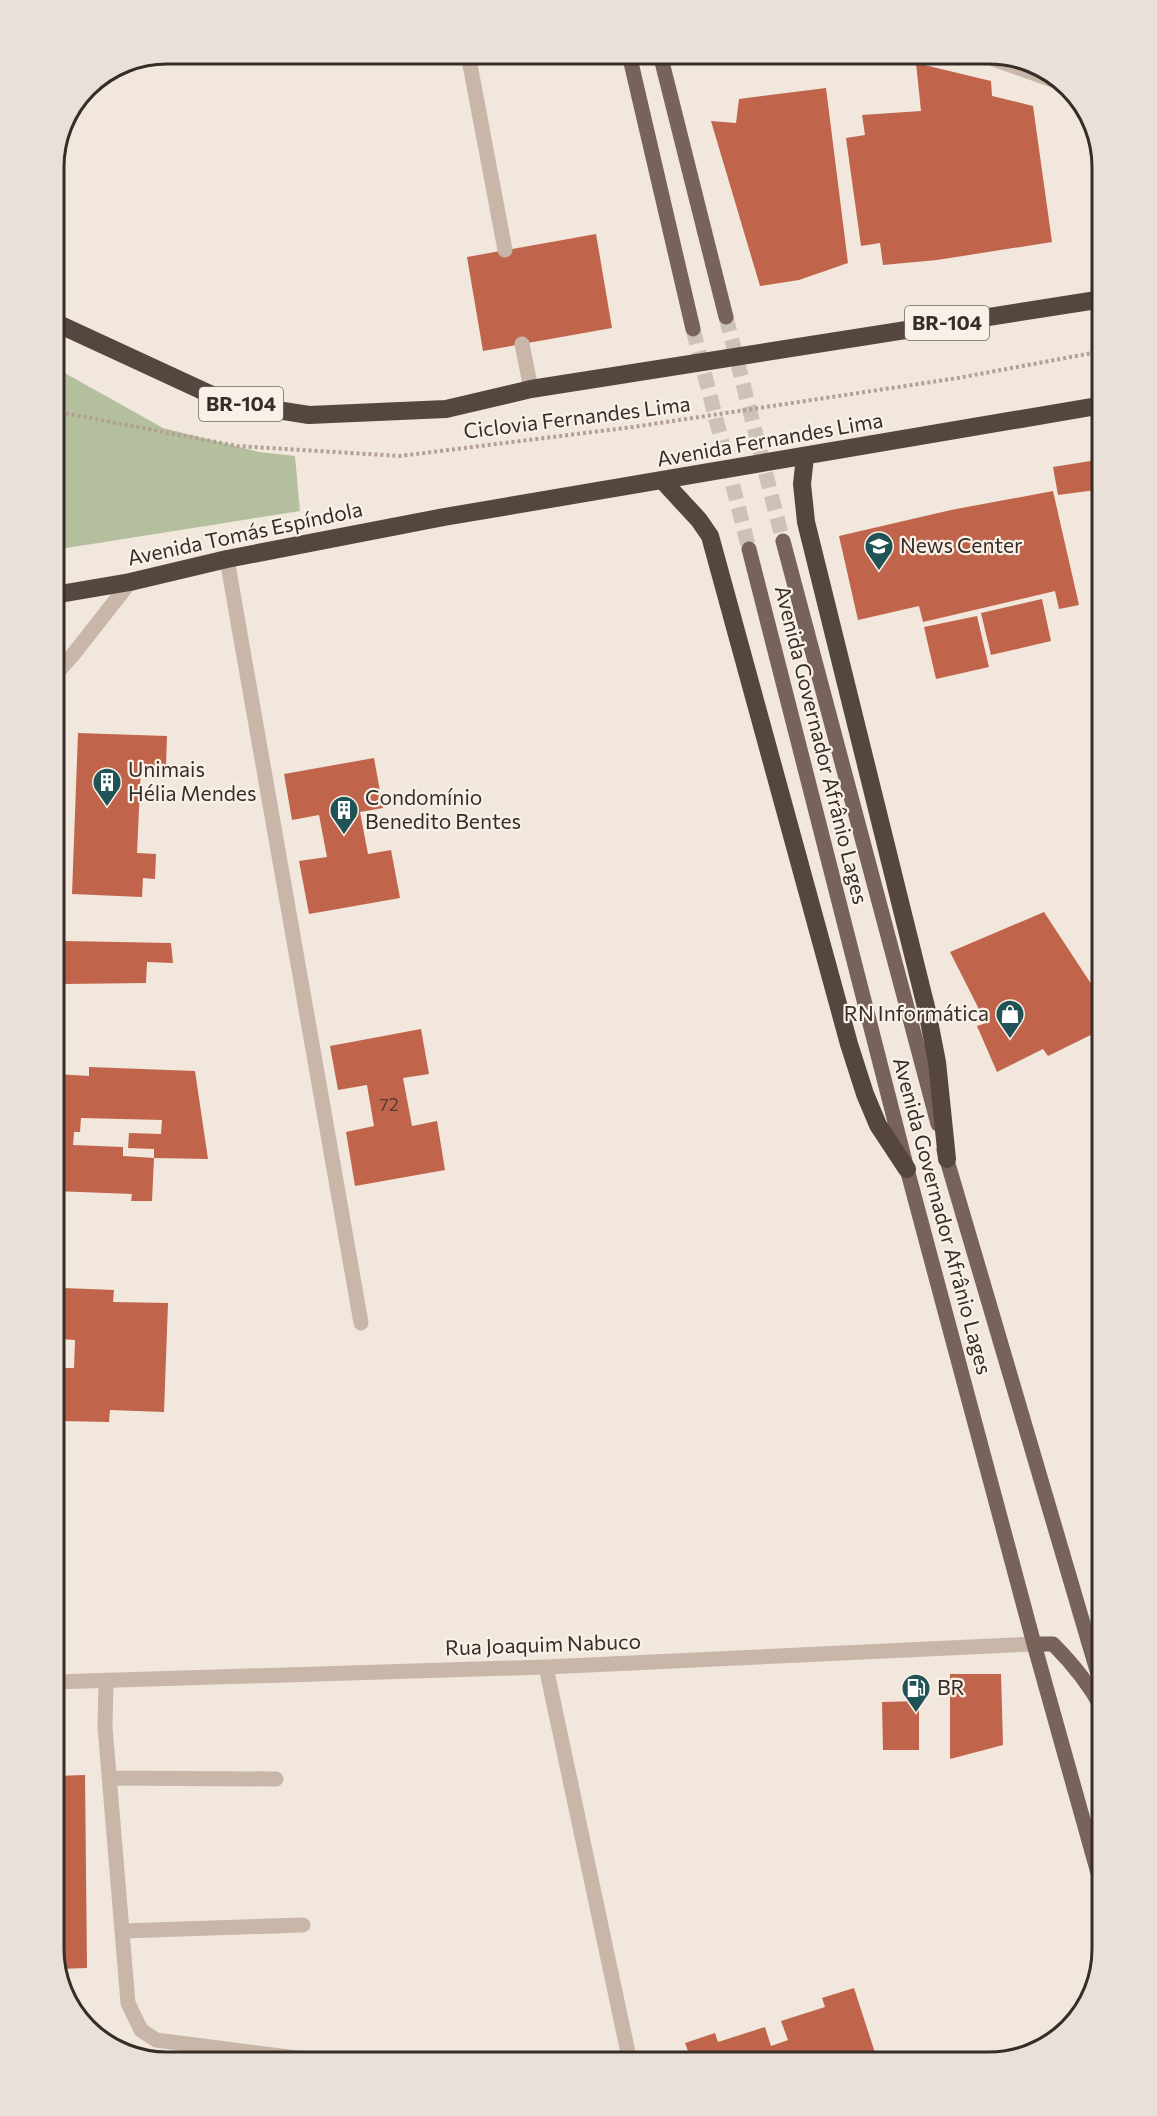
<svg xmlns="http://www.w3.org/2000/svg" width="1157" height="2116" viewBox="0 0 1157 2116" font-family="Commissioner,sans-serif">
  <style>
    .green { fill: #b4bf9d }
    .building { fill: #c0654b }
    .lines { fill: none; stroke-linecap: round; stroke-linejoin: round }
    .primary-tunnel { stroke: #ccc2b8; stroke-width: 15; stroke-dasharray: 15 8; stroke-linecap: butt }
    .path { stroke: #b4a093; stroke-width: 4; stroke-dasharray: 3 3; stroke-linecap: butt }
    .lane { stroke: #c8b6a9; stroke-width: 15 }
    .street { stroke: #c8b6a9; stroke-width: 15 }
    .primary { stroke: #77635a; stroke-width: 15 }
    .highway { stroke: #564640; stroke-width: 18 }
    .labels { text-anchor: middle; stroke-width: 4.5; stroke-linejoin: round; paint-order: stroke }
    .number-label { font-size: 18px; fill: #583a31 }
    .shield { fill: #f9f1e8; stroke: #706762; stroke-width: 1.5 }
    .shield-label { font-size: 20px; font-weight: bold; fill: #362c28 }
    .street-label { font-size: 21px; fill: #362c28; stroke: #f9f1e8 }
    .poi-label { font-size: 21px; fill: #362c28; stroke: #f9f1e8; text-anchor: start }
    .rim { fill: none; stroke: #362c28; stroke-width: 3 }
  </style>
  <rect width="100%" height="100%" fill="#f1e7dc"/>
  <path class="green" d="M54 367 163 428 259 452 295 456 300 511 54 550Z"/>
  <path class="building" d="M916 63 991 81 992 96 1033 106 1052 242 937 260 883 265 880 243 861 246 846 138 865 135 862 115 921 111Z
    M826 88 848 263 799 280 760 286 711 121 736 123 739 99Z
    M596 234 612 328 483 351 467 257Z
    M1103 459V489L1058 495 1053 467Z
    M1053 491 1079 605 1059 609 1055 591 923 622 919 606 858 620 839 536 951 510Z
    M1042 599 1051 641 991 655 981 613Z
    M977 616 989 667 936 679 924 627Z
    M78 733 167 736 166 766 141 765 137 853 156 854 155 879 143 878 142 897 72 894Z
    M374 758 383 808 360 812 368 854 391 850 400 898 309 914 299 861 327 857 319 815 292 820 284 774Z
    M1044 912 1103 1002V1029L1048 1056 1043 1049 997 1072 977 1026 986 1023 950 952Z
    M65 941 171 943 173 963 147 962 146 983 63 984Z
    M421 1029 429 1074 403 1078 412 1126 437 1121 445 1170 355 1186 346 1132 374 1126 367 1085 338 1090 330 1046Z
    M89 1067 195 1071 208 1159 154 1158V1149L128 1148 129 1133 161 1134 162 1120 81 1118 80 1132H74L73 1145 123 1147V1156L154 1158 152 1201H131L132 1194 54 1191 56 1074 89 1076Z
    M63 1288 114 1290 113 1302 168 1303 164 1412 110 1410 109 1422 59 1421 61 1368H74L75 1340 61 1339Z
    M950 1674H1001L1003 1745 950 1759Z
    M919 1701V1750H883L882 1702Z
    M85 1775 87 1968 58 1969 54 1949V1776Z
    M854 1988 878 2062H692L685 2043 715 2033 718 2042 765 2027 771 2046 788 2040 781 2021 825 2007 822 1998Z"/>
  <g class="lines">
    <path class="primary-tunnel" d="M726 317 783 541
      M693 329 749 549"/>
    <path class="path" d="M54 411 237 446 400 456 633 427 958 378 1103 351"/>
    <path class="lane" d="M468 54 505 250
      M522 344 531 389
      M239 628 361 1323
      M106 1680 105 1727 128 2003 141 2030 156 2040 305 2059
      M109 1778 276 1779
      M122 1931 303 1925"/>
    <path class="street" d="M979 54 1061 83
      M227 559 239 628
      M54 676 72 656 130 582
      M1088 1641 1103 1639
      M546 1667 630 2062
      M54 1682 546 1667 1034 1644"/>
    <path class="primary" d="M629 54 693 329
      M660 54 726 317
      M783 541 938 1124
      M749 549 907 1169 1034 1644 1103 1891
      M944 1150 1103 1691
      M1034 1644H1053C1073 1664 1090 1685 1103 1710"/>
    <path class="highway" d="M54 322 227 402 309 415 446 409 531 389 1103 299
      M805 457 802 484 806 522 927 1011 937 1062 947 1159
      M663 481 699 520 710 536 849 1044 865 1094 878 1125 907 1169
      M54 595 130 582 227 559 444 517 1103 405"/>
  </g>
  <defs>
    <g id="school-pin" transform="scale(1.5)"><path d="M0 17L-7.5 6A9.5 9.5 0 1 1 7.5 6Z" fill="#205355" stroke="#f9f1e8"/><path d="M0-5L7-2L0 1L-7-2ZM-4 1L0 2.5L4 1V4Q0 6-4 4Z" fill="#fff"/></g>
    <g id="building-pin" transform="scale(1.5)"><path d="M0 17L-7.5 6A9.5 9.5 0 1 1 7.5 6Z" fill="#205355" stroke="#f9f1e8"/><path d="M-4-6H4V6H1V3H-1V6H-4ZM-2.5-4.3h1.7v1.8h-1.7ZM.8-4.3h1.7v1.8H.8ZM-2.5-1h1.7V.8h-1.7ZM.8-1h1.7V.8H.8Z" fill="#fff"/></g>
    <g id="shop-pin" transform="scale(1.5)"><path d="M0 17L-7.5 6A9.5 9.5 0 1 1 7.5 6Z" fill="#205355" stroke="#f9f1e8"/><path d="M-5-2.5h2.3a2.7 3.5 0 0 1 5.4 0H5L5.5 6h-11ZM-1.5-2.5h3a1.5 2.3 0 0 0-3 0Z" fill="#fff"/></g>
    <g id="fuel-pin" transform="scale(1.5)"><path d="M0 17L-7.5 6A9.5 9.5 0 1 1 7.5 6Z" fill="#205355" stroke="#f9f1e8"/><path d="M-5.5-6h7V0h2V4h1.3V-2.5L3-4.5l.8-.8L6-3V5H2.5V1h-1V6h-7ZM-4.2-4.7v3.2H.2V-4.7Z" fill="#fff"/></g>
  </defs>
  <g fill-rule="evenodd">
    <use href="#school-pin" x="879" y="546"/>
    <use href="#building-pin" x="107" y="782"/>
    <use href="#building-pin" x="344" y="810"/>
    <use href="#shop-pin" x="1010" y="1014"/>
    <use href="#fuel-pin" x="916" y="1688"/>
  </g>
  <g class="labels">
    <g class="number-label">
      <text x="389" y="1111">72</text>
    </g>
    <g class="shield">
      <rect x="905" y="306" width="84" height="34" rx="4.5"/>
      <rect x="199" y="387" width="84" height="34" rx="4.5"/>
    </g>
    <g class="shield-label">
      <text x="947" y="330">BR-104</text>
      <text x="241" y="411">BR-104</text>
    </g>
    <g class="street-label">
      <text transform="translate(577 418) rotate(-7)" y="7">Ciclovia Fernandes Lima</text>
      <text transform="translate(770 440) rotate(-10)" y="7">Avenida Fernandes Lima</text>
      <text transform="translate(245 534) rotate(-12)" y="7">Avenida Tomás Espíndola</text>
      <text transform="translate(821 745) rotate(76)" y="7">Avenida Governador Afrânio Lages</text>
      <text transform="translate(942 1216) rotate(75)" y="7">Avenida Governador Afrânio Lages</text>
      <text transform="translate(543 1645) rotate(-2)" y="7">Rua Joaquim Nabuco</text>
    </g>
    <g class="poi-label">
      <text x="900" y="553">News Center</text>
      <text x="128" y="777">Unimais<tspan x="128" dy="24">Hélia Mendes</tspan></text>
      <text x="365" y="805">Condomínio<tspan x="365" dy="24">Benedito Bentes</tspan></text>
      <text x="989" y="1021" text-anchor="end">RN Informática</text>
      <text x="937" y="1695">BR</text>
    </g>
  </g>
  <path d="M0 0H1157V2116H0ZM167 64H989A103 103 0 0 1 1092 167V1949A103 103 0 0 1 989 2052H167A103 103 0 0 1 64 1949V167A103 103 0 0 1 167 64Z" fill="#e9e1d9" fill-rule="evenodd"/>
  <path class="rim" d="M167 64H989A103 103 0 0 1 1092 167V1949A103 103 0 0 1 989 2052H167A103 103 0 0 1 64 1949V167A103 103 0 0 1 167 64Z"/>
</svg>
